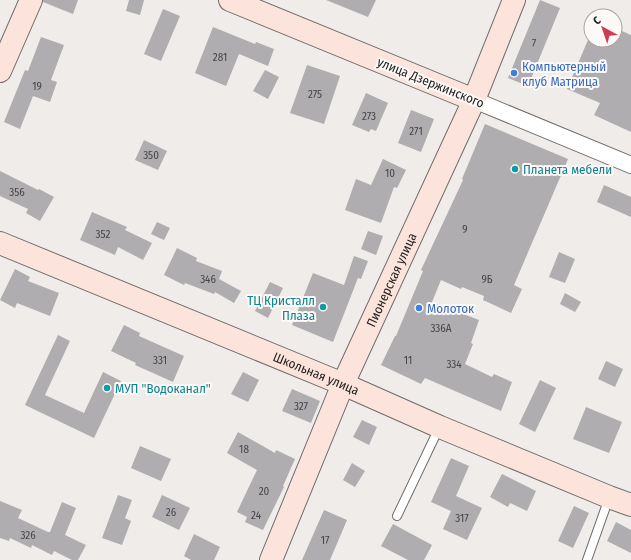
<svg xmlns="http://www.w3.org/2000/svg" width="631" height="560" viewBox="0 0 631 560" font-family="'Fira Sans Condensed',sans-serif">
  <style>
    .building { fill: #afadb0 }
    .lines { fill: none; stroke-linecap: round; stroke-linejoin: round }
    .lane-casing { stroke: #6f6c6a; stroke-width: 10 }
    .street-casing { stroke: #6f6c6a; stroke-width: 18 }
    .secondary-casing { stroke: #6f6c6a; stroke-width: 24 }
    .lane { stroke: #fff; stroke-width: 8 }
    .street { stroke: #fff; stroke-width: 16 }
    .secondary { stroke: #fce4dc; stroke-width: 22 }
    .shop-dot { fill: #3f7fe0; stroke: #fdf9f7; stroke-width: 1.5 }
    .culture-dot { fill: #0f9aa8; stroke: #fdf9f7; stroke-width: 1.5 }
    .labels { text-anchor: middle; stroke-width: 4; stroke-linejoin: round; paint-order: stroke }
    .number-label { font-size: 11px; fill: #474646 }
    .shop-label { font-size: 13px; fill: #366cbe; stroke: #fdf9f7; text-anchor: start }
    .street-label { font-size: 13px; fill: #242322; stroke: #fdf9f7 }
    .culture-label { font-size: 13px; fill: #0d838f; stroke: #fdf9f7; text-anchor: start }
  </style>
  <rect width="100%" height="100%" fill="#efecea"/>
  <path class="building" d="M43 0H78L73 14 43 2Z
    M129 0H144L140 15 126 11Z
    M326 0H376L368 17Z
    M540 0 560 8 528 86 508 78Z
    M163 9 180 16 161 61 144 54Z
    M213 27 255 44 256 42 274 49 268 66 239 54 226 86 195 73Z
    M615 28 631 35V132L594 115 600 103 567 89 588 40H615Z
    M41 37 64 45 51 80 57 82 50 102 33 96 20 129 4 122 25 70 28 71Z
    M307 65 340 76 324 124 290 113Z
    M265 70 279 77 268 99 253 91Z
    M366 93 388 103 376 131 371 129 369 132 352 125Z
    M411 110 434 119 421 152 398 143Z
    M485 124 568 159 514 285 522 289 511 313 483 300 484 296 462 287 461 289 441 280 432 302 479 320 471 343 473 344 465 364 492 377 494 374 512 382 501 411 425 378 421 384 381 365 395 336H396L423 271 421 270 463 180 462 179Z
    M144 140 167 151 158 170 135 160Z
    M383 159 406 170 397 188 394 187 381 223 345 210 356 179 371 185Z
    M0 171 38 190 39 189 54 197 40 221 26 213 28 209 0 196Z
    M604 185 631 197V217L597 202Z
    M92 212 127 227 125 230 152 243 143 260 118 247 115 255 80 240Z
    M157 222 170 228 164 240 151 234Z
    M368 231 383 236 376 255 361 249Z
    M177 248 197 258 196 261 222 271 219 279 241 291 234 303 215 292 214 294 185 283 184 285 164 275Z
    M559 252 575 259 565 283 549 277Z
    M354 256 368 261 361 279 358 278 333 342 292 325 313 273 344 285Z
    M15 269 30 277 28 281 59 293 50 316 17 303 15 308 0 300Z
    M270 282 283 288 268 318 255 311Z
    M565 293 581 302 575 312 560 304Z
    M124 325 140 333 139 336 184 356 173 382 135 365 136 363 111 351Z
    M58 335 70 341 45 395 84 413 103 372 121 381 94 438 25 405Z
    M606 361 623 369 615 387 598 379Z
    M243 372 259 380 248 402 231 394Z
    M540 380 556 388 535 432 519 424Z
    M292 389 320 401 311 423 282 411Z
    M586 407 622 422 609 453 573 439Z
    M362 420 377 427 369 445 353 437Z
    M238 432 275 453 276 450 295 459 283 486 284 487 263 530 245 522 247 517 237 512 257 470 227 453Z
    M140 446 171 459 161 481 131 468Z
    M451 458 469 466 456 496 482 508 467 540 443 529 451 511 431 502Z
    M352 463 365 471 355 487 343 480Z
    M502 474 536 491 527 511 510 503 508 507 490 497Z
    M118 495 132 500 125 518 131 521 122 545 102 538Z
    M162 495 190 508 179 530 152 517Z
    M0 501 22 510 18 518 48 532H50L62 502 76 508 65 535 86 545 78 560H72L54 551 52 555 32 545 31 548 10 538 9 541 0 538Z
    M574 506 589 513 573 548 558 541Z
    M324 510 347 520 330 560H302Z
    M616 522 631 530V553L607 541Z
    M393 524 432 545 424 560H408L381 546Z
    M194 534 220 547 214 560H191L184 556Z"/>
  <g class="lines">
    <g class="lane-casing">
      <path id="lane" d="M397 516 439 428
        M587 560 609 498"/>
    </g>
    <g class="street-casing">
      <path id="street" d="M474 100 631 165"/>
    </g>
    <g class="secondary-casing">
      <g id="secondary">
        <path d="M230 0 474 100"/>
        <path d="M0 71 31 0"/>
        <path id="s1" d="M0 243 343 384 440 427 609 497 631 505"/>
        <path id="s2" d="M271 560 343 384 474 100 514 0"/>
      </g>
    </g>
    <use href="#lane" class="lane"/>
    <use href="#street" class="street"/>
    <use href="#secondary" class="secondary"/>
  </g>
  <g class="shop-dot">
    <circle cx="514" cy="73" r="4"/>
    <circle cx="419" cy="308" r="4"/>
  </g>
  <g class="culture-dot">
    <circle cx="515" cy="169" r="4"/>
    <circle cx="323" cy="307" r="4"/>
    <circle cx="107" cy="388" r="4"/>
  </g>
  <g class="labels">
    <g class="number-label">
      <text x="534" y="47">7</text>
      <text x="220" y="61">281</text>
      <text x="37" y="90">19</text>
      <text x="315" y="98">275</text>
      <text x="369" y="120">273</text>
      <text x="416" y="135">271</text>
      <text x="151" y="159">350</text>
      <text x="390" y="177">10</text>
      <text x="17" y="196">356</text>
      <text x="465" y="233">9</text>
      <text x="103" y="238">352</text>
      <text x="208" y="283">346</text>
      <text x="487" y="283">9Б</text>
      <text x="441" y="332">336А</text>
      <text x="160" y="364">331</text>
      <text x="408" y="364">11</text>
      <text x="454" y="368">334</text>
      <text x="301" y="410">327</text>
      <text x="244" y="453">18</text>
      <text x="264" y="495">20</text>
      <text x="171" y="516">26</text>
      <text x="256" y="519">24</text>
      <text x="462" y="522">317</text>
      <text x="28" y="539">326</text>
      <text x="325" y="544">17</text>
    </g>
    <g class="shop-label">
      <text x="522" y="71">Компьютерный<tspan x="522" dy="15">клуб Матрица</tspan></text>
      <text x="427" y="313">Молоток</text>
    </g>
    <g class="street-label">
      <text transform="translate(431 82) rotate(22)" y="5">улица Дзержинского</text>
      <text dy="5" stroke="none"><textPath href="#s2" startOffset="305">Пионерская улица</textPath></text>
      <text dy="5" stroke="none"><textPath href="#s1" startOffset="342">Школьная улица</textPath></text>
    </g>
    <g class="culture-label">
      <text x="523" y="174">Планета мебели</text>
      <text x="315" y="305" text-anchor="end">ТЦ Кристалл<tspan x="315" dy="15">Плаза</tspan></text>
      <text x="115" y="393">МУП "Водоканал"</text>
    </g>
  </g>
  <g transform="translate(603 28) rotate(320)"><circle r="19" fill="#fdf9f7" stroke="#a6a3a2"/>
  <path d="M0-3L7 15L0 10L-7 15Z" fill="#cc3c53"/>
  <text y="-6" font-size="11" font-weight="bold" text-anchor="middle" fill="#242322">С</text>
  </g>
</svg>
